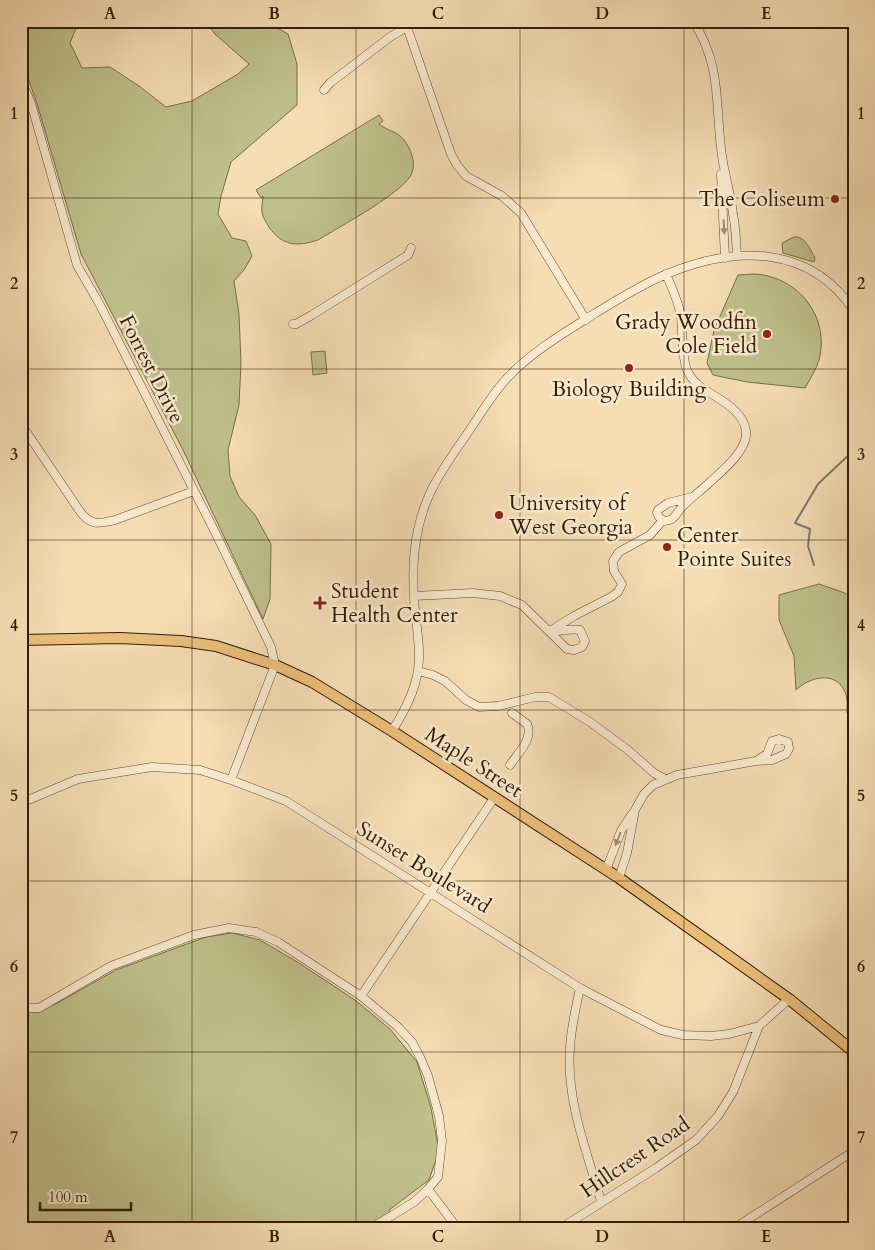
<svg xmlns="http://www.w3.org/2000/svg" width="875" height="1250" viewBox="0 0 875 1250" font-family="Cardo,serif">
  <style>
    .green { fill: #bfc08b; stroke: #7a6e48 }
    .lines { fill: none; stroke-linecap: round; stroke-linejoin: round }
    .stream { stroke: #767a71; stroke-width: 2 }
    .minor-casing { stroke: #654c31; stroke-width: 9 }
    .major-casing { stroke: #351c05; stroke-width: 12 }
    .minor { stroke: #f8e9ce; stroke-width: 8 }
    .major { stroke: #eabe7a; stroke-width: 10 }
    .oneway { fill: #a08d74 }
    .grid { fill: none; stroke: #351c05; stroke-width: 1; stroke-opacity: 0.55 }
    .poi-dot { fill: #8f2418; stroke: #f8e9ce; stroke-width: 2 }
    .labels { text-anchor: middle; stroke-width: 5; stroke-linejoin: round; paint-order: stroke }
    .poi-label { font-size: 21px; fill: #351c05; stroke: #f8e9ce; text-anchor: start }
    .street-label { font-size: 21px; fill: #351c05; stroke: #f8e9ce }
    .neatline { fill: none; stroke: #351c05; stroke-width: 2 }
    .grid-label { font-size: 16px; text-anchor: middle; font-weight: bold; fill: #351c05 }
  </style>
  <rect width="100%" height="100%" fill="#f5ddb4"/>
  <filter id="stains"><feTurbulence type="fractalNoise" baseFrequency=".004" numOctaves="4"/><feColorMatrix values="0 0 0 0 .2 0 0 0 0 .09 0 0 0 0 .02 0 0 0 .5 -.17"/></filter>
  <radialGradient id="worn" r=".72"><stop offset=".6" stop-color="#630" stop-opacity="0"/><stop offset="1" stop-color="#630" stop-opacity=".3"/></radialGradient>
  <path class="green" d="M21 21H79L70 43 82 68 110 67 139 86 166 107 192 101 238 74 249 64 215 34 205 21H232L239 27 267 22 288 34 297 64V105L231 162 221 196 218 214 232 238 246 241 252 256 244 270 234 281 239 314 241 363 239 405 228 450 230 476 239 497 255 515 271 544 270 599 263 619 183 450 81 254 38 107 21 57Z
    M379 115 383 121 379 124C387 131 397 131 404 140 411 149 416 162 412 173 405 192 337 228 318 240 297 247 282 246 269 227 266 222 263 218 262 212 261 207 263 201 263 196L261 198 256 190Z
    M794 237C805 236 810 249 815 258L814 262 783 253 782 243Z
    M755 274C799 277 830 317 819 360 816 370 810 379 805 388L747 382 713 375 707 363 714 330 738 275Z
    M325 351 327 373 313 375 311 352Z
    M819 584 845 593 854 600V714L847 713C847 705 848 697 844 690 834 670 808 678 796 690L794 656 779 620V595Z
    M232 933 260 940 299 963 355 1000 390 1029 417 1062 431 1108 439 1151 429 1180 389 1210 393 1229H21V1013L54 1005 116 970 206 937Z"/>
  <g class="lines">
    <path class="stream" d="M814 565 808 546 810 529 795 523 818 484 854 450"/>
    <g class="minor-casing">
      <path id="minor" d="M693 21C724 68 714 111 723 162 726 179 731 197 733 214 736 228 736 242 737 256
        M407 27 451 154 457 165 466 176 502 196 521 213 586 320
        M21 80 31 103 77 265 100 305 214 530 271 647 275 665 231 780
        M324 90 330 83 390 37 417 21
        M721 174 725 258
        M666 274C672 288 679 302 681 317 683 334 681 354 687 370 693 384 705 390 718 398 767 428 744 452 710 482 701 491 690 498 682 507 678 511 676 516 672 519 668 521 668 520 664 521L659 517 657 513 658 510 668 503 692 497
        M293 324H296L312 315 408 255 411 248
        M21 424 79 510C90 526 98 524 115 520L194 491
        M414 596 473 593 500 596 522 605 567 649 574 650 582 647 585 641 580 630C570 628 560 632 550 631
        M550 631 574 616 611 597 618 592 622 584 614 571 613 561 619 552 650 535 663 520
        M418 671 433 675 445 681 466 700 479 707 498 706 535 697H549L590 722 628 750 654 773 665 779
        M392 731C404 712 415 692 418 670 421 650 417 630 415 611 411 569 413 529 431 491 441 470 456 450 469 431 481 413 493 393 508 377 533 351 564 333 594 314 617 300 642 284 667 274 734 246 810 244 854 311
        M510 765C517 754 534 739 527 724L512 713
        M21 803 78 779 152 767 200 770 231 780 286 801 580 988 661 1030 683 1035 711 1036 729 1034 759 1026 789 999
        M606 870 621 831 632 814
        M619 878 627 853 635 810 644 794 653 785 677 775 756 761 772 760 786 754 789 749 788 742 779 739 772 741 767 754 756 761
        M580 988C576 1007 571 1028 570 1048 566 1100 587 1152 601 1201
        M361 996 494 798
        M21 1008H39L111 966 194 935 229 928 256 932 278 942 361 996 397 1026 412 1042 420 1057 428 1076 439 1116 442 1141 438 1177 428 1189 414 1202 370 1229
        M428 1189 458 1229
        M561 1228 656 1168 696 1140 718 1116 733 1092 759 1026
        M733 1229 854 1151"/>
    </g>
    <g class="major-casing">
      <path id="major" d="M21 640 120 638 181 641 216 646 275 665 312 682 392 731 619 878 789 999 854 1052"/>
    </g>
    <use href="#minor" class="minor"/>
    <use href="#major" class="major"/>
  </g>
  <defs><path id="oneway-solid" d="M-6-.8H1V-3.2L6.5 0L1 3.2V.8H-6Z" transform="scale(1.25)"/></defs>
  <g class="oneway">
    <use href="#oneway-solid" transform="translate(724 227) rotate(87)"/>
    <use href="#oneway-solid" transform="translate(618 839) rotate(111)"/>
  </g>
  <path class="grid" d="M192 21V1229M356 21V1229M520 21V1229M684 21V1229M21 198H854M21 369H854M21 540H854M21 710H854M21 881H854M21 1052H854"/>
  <g class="poi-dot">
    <circle cx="835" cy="199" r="5"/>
    <circle cx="767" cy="334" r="5"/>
    <circle cx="629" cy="368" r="5"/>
    <circle cx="499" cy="515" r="5"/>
    <circle cx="667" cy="547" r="5"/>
    <path d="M317.5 595.5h5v5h5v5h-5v5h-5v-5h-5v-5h5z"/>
  </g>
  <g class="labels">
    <g class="poi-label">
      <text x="825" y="206" text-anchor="end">The Coliseum</text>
      <text x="757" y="329" text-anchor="end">Grady Woodfin<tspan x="757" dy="24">Cole Field</tspan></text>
      <text x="629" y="396" text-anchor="middle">Biology Building</text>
      <text x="509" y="510">University of<tspan x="509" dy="24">West Georgia</tspan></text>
      <text x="677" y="542">Center<tspan x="677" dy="24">Pointe Suites</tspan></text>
      <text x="331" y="598">Student<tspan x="331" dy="24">Health Center</tspan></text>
    </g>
    <g class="street-label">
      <text transform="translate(152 369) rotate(63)" y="7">Forrest Drive</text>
      <text transform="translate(474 762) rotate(33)" y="7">Maple Street</text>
      <text transform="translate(424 867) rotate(32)" y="7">Sunset Boulevard</text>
      <text transform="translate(635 1157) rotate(-34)" y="7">Hillcrest Road</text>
    </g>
  </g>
  <rect width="875" height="1250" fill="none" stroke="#f5ddb4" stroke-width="55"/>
  <path d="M40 1202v8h91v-8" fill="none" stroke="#351c05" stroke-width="2.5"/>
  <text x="48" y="1202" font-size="15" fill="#351c05" stroke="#f8e9ce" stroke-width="4" paint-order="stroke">100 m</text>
  <rect x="28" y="28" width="820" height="1194" class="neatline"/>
  <g class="grid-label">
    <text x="110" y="19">A</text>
    <text x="274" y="19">B</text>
    <text x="438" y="19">C</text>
    <text x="602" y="19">D</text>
    <text x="766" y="19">E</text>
    <text x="14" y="119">1</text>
    <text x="861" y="119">1</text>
    <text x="14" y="289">2</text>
    <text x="861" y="289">2</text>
    <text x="14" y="460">3</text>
    <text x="861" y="460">3</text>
    <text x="14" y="631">4</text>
    <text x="861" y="631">4</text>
    <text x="14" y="801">5</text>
    <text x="861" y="801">5</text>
    <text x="14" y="972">6</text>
    <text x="861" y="972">6</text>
    <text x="14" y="1143">7</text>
    <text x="861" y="1143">7</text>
    <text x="110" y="1242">A</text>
    <text x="274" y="1242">B</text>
    <text x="438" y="1242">C</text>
    <text x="602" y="1242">D</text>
    <text x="766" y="1242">E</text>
  </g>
  <rect width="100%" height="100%" filter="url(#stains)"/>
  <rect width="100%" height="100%" fill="url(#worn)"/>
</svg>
